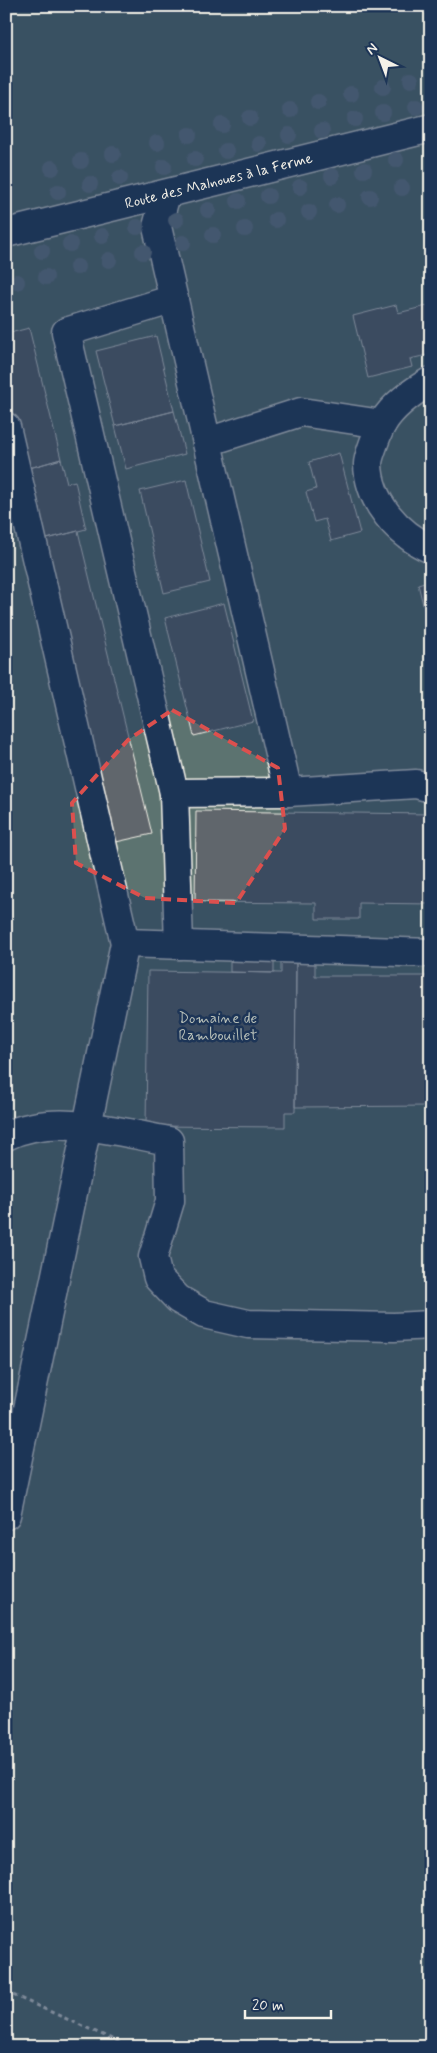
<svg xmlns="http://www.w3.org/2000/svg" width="437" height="2053" viewBox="0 0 437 2053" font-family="Mynerve,sans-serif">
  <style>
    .green { fill: #5c736f; stroke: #a8b2ac }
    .building { fill: #61666c; stroke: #f4f1e8 }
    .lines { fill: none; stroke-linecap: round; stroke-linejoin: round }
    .minor-casing { stroke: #f4f1e8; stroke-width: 31 }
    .path { stroke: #f4f1e8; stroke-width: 3; stroke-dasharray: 4 4; stroke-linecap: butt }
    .minor { stroke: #1d3557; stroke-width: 28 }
    .tree { fill: #72818c }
    .marked { fill: none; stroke: #dc504e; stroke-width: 4; stroke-dasharray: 10 6; stroke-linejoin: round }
    .labels { text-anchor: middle; stroke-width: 5; stroke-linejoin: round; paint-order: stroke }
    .street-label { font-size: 15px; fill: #f4f1e8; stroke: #1d3557 }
    .park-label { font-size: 15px; fill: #b7bfb8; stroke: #1d3557 }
  </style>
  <rect width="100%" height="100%" fill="#1d3557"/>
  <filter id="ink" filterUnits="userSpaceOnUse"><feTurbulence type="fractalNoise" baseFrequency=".02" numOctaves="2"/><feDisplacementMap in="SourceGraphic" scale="10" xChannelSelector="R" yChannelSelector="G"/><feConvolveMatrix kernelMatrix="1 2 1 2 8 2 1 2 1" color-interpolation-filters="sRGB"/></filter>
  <g filter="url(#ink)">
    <path class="green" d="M6 6H431V2047H6Z"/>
    <path class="building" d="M396 305 398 313 431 305V354L410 359 412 367 368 378 353 316Z
      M29 328 61 459 26 469 6 389V334Z
      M156 336 174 411 115 426 96 351Z
      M174 411 185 454 126 469 115 426Z
      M339 453 360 533 331 541 325 519 314 522 306 492 316 489 309 462Z
      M61 459 67 483 75 481 86 529 43 540 26 469Z
      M186 480 210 582 164 593 140 491Z
      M78 531 152 834 116 842 43 540Z
      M431 580V638L418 584Z
      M224 603 253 721 194 736 165 618Z
      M196 811 431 814V904L359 903V919H316V903L195 902Z
      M230 952 274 953V973L230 972Z
      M281 960H296L295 1112H285V1127L146 1126 148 971 281 973Z
      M296 960 315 961V976H431V1106L295 1107Z"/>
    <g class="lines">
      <g class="minor-casing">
        <g id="minor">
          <path d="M166 194 157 227 288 792 416 784 431 788"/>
          <path id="s1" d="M6 233 431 128"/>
          <path d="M174 299 66 332 174 793 179 945"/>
          <path d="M431 381C412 392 393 405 382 424 378 431 368 457 368 464 369 502 398 534 431 549"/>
          <path d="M6 427 125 943 6 1515"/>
          <path d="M207 442 301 412 382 424"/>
          <path d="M174 793 288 792"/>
          <path d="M125 943 431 953"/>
          <path d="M6 1136C55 1112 118 1132 169 1141L170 1201 153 1257 158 1278 178 1299 204 1314 248 1324 394 1327 431 1325"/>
        </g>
      </g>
      <path class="path" d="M6 1992 130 2047"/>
      <use href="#minor" class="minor"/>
    </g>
    <g class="tree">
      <circle cx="411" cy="80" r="8"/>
      <circle cx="383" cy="87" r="8"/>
      <circle cx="351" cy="94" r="8"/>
      <circle cx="318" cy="102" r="8"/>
      <circle cx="416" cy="107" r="8"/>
      <circle cx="290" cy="110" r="8"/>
      <circle cx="383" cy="113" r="8"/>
      <circle cx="250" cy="118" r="8"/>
      <circle cx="355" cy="119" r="8"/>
      <circle cx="222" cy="125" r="8"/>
      <circle cx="322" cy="131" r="8"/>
      <circle cx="189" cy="135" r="8"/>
      <circle cx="289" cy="135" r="8"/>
      <circle cx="157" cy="143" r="8"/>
      <circle cx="259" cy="144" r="8"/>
      <circle cx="226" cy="151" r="8"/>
      <circle cx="113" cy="154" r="8"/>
      <circle cx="195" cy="159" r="8"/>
      <circle cx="396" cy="160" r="8"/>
      <circle cx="81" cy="161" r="8"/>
      <circle cx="164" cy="167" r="8"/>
      <circle cx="52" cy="168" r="8"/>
      <circle cx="364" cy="170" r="8"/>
      <circle cx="332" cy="176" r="8"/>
      <circle cx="120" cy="178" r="8"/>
      <circle cx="90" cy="184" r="8"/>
      <circle cx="300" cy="187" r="8"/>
      <circle cx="402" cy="188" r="8"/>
      <circle cx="58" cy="192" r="8"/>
      <circle cx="268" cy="196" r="8"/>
      <circle cx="370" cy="197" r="8"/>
      <circle cx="238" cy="201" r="8"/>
      <circle cx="337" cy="205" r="8"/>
      <circle cx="208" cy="210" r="8"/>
      <circle cx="309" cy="212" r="8"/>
      <circle cx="176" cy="220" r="8"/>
      <circle cx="276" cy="220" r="8"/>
      <circle cx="137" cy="227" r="8"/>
      <circle cx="245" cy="229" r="8"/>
      <circle cx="213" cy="235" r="8"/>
      <circle cx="102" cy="236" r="8"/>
      <circle cx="183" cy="243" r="8"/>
      <circle cx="70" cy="244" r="8"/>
      <circle cx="42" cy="251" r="8"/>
      <circle cx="143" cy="252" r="8"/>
      <circle cx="109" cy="260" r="8"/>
      <circle cx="77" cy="267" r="8"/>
      <circle cx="46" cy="277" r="8"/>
      <circle cx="17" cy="282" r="8"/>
    </g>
  </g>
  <path d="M0 0H437V2053H0ZM172 710 278 768 285 829 236 903 145 898 76 863 72 803 128 740Z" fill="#1d3557" fill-opacity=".55" fill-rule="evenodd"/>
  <path class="marked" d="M172 710 278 768 285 829 236 903 145 898 76 863 72 803 128 740Z"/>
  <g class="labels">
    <g class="street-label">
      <text dy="5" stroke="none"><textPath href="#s1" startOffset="219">Route des Malnoues à la Ferme</textPath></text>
    </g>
    <g class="park-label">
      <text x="218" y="1023">Domaine de<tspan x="218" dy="17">Rambouillet</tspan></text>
    </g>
  </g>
  <rect width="437" height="2053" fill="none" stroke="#1d3557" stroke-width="25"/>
  <rect x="12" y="12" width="412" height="2028" fill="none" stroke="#f4f1e8" stroke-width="2" filter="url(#ink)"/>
  <g transform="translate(380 58) rotate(318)" stroke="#1d3557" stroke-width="4" paint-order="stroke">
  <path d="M0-4L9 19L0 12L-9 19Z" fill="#f4f1e8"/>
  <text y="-8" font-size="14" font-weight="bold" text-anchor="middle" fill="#f4f1e8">N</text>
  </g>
  <path d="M245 2010v8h86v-8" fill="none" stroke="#f4f1e8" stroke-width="2.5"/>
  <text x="252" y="2010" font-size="15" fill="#f4f1e8" stroke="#1d3557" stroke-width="4" paint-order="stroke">20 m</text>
</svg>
